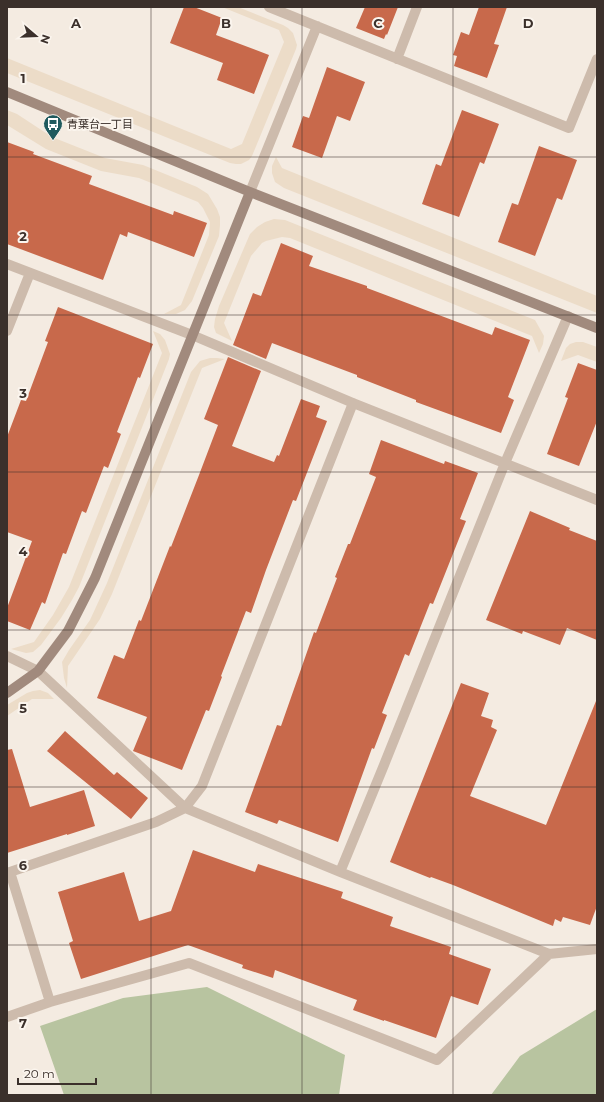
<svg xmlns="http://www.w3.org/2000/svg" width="604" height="1102" viewBox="0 0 604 1102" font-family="Montserrat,'Noto Sans JP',sans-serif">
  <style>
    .green { fill: #b8c4a0 }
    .plaza { fill: #ecdcc8 }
    .building { fill: #c8694b }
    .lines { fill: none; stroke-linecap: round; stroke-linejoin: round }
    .street { stroke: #cdbbac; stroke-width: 10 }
    .secondary { stroke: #a18a7d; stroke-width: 10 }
    .grid { fill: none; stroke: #3b302b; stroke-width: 1; stroke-opacity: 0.55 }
    .labels { text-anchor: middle; stroke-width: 4; stroke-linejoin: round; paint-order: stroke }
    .poi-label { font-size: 11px; fill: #3b302b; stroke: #fbf5ee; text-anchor: start }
    .grid-label { font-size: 13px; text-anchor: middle; font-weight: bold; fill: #3b302b; stroke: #fbf5ee; stroke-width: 4; stroke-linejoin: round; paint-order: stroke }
  </style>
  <rect width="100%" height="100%" fill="#f4ebe1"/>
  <path class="green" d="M207 987 345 1055 339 1095H64L40 1026 123 998Z
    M597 1009V1095H491L520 1056Z"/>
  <path class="plaza" d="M222 7H238L283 25 288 28 293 33 297 45 296 49 252 156 249 160 241 164H236L230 163 7 73V58L231 149 242 144 284 42 279 30Z
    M7 110 17 114 52 137 105 158 143 165 197 187 208 194 217 209 220 217V225L219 236 192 301 185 310 176 314H164L181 305 209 235 210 222 203 208 198 202 139 178 101 171 46 149 7 125Z
    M276 157 282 168 597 296V313L284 188 275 182 272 173V166Z
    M274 219 285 220 535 320 544 336 543 344 539 353 532 336 290 238 282 237 266 241 262 243 251 256 224 323 232 341 216 333 214 327 215 319 219 306 250 234 257 227 265 222Z
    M153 331 160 334 165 340 170 354 169 359 79 587 72 600 61 618 41 645 33 652 26 653 11 649 34 642 53 615 69 587 162 353Z
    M576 342H583L597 347V362L578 355 561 361 566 348 570 344Z
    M210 358H217L225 359 202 368 112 594 100 619 68 666 67 688 64 678 62 662 69 650 90 620 107 583 191 372 200 361Z
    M40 690 48 693 54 699H32L7 716V705L27 693 33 691Z"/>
  <path class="building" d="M184 7H194L222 18 216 35 269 55 254 94 217 80 223 63 170 43Z
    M365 7H398L387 35 386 34 384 39 356 28Z
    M479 7H507L494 44 499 45 487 78 454 66 457 56 453 55 461 32 469 35Z
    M327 67 365 82 350 121 337 116 322 158 292 147 303 116 309 118Z
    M462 110 499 124 484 164 480 162 459 217 422 204 436 164 441 166Z
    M7 142 34 152 33 154 92 176 89 184 173 215 174 211 207 223 194 257 128 232 127 237 120 234 103 280 7 244Z
    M539 146 577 160 562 200 557 198 535 256 498 242 512 203 518 205Z
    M281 243 313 256 309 266 367 286V288L492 335 495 327 530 340 508 397 514 400 501 433 416 402V400L357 377V375L272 343 266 359 233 345 253 293 261 296Z
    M58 307 153 344 140 378 138 377 117 432 121 434 108 468 104 466 86 513 82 511 66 554 63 553 45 604 42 602 30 630 7 621V608L32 541 7 532V437L21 400 26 401 48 342 45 341Z
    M228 357 261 371 232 446 274 462 277 455 279 456 301 399 320 406 316 417 327 421 296 501 293 500 266 570 251 613 246 611 221 676 222 677 209 711 206 710 182 770 133 751 147 717 97 698 114 655 124 659 139 620 141 621 170 546 171 547 199 475 218 425 204 419Z
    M578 363 597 370V421L579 466 547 454 568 398 565 397Z
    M381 440 444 464 445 461 478 473 460 519 466 521 433 604 430 603 409 656 405 654 382 713 387 715 374 749 372 748 338 842 279 820 277 824 245 812 277 725 281 726 314 632 316 633 337 578 335 577 348 544H350L376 477 369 474Z
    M530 511 570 528 569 530 597 541V640L567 628 560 645 523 631 522 634 486 620Z
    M461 683 489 693 481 716 493 720 491 727 497 730 470 796 546 825 596 701H597V906L590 925 563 917 561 922 555 919 553 926 453 885 431 877 430 878 390 862Z
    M65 731 114 775 117 772 148 798 131 819 47 751Z
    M12 749 30 807 84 790 95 826 67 835V834L7 853V750Z
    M193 850 255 872 258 864 343 892 341 898 393 917 390 926 451 947 449 954 491 969 478 1005 451 996 436 1038 384 1020V1021L353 1010 357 1000 275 970 273 978 242 968 243 965 188 945 81 979 69 943 73 941 58 892 124 872 139 921 171 911Z"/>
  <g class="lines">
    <path class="street" d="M269 7 569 128 597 59
      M397 59 417 7
      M250 192 317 26
      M7 264 192 335 353 403 597 500
      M7 331 30 273
      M7 656 38 671 185 808 340 872 549 954 597 949
      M10 872 50 1002
      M340 872 384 765 505 463 568 316
      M7 873 156 822 185 808 202 786 353 403
      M7 1017 50 1002 189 963 437 1060 549 954"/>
    <path class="secondary" d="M7 92 250 192 597 328
      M7 693 38 671 68 631 95 578 250 192"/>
  </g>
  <path class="grid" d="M151 7V1095M302 7V1095M453 7V1095M7 157H597M7 315H597M7 472H597M7 630H597M7 787H597M7 945H597"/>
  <defs>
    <g id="bus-pin" transform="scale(1)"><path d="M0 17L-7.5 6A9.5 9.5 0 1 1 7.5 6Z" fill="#1f5a5e" stroke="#fbf5ee"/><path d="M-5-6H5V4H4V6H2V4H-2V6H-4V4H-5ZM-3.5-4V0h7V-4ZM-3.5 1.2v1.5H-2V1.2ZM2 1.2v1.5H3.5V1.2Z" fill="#fff"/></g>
  </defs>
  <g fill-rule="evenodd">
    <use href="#bus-pin" x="53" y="124"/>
  </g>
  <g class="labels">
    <g class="poi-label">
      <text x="67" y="128">青葉台一丁目</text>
    </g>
  </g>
  <g class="grid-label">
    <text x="76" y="28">A</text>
    <text x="226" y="28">B</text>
    <text x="378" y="28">C</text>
    <text x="528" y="28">D</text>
    <text x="23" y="83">1</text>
    <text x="23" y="241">2</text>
    <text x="23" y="398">3</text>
    <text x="23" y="556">4</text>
    <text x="23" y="713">5</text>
    <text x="23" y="870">6</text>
    <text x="23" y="1028">7</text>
  </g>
  <rect width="604" height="1102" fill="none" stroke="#3b302b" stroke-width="16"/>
  <g transform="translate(36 36) rotate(109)" stroke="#fbf5ee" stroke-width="3" paint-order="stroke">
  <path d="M0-3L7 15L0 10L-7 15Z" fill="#3b302b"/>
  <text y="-6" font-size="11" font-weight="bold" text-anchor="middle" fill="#3b302b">N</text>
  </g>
  <path d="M18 1078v6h78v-6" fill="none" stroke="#3b302b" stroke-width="2"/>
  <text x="24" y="1078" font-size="12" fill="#3b302b" stroke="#fbf5ee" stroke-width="3" paint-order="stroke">20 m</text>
</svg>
